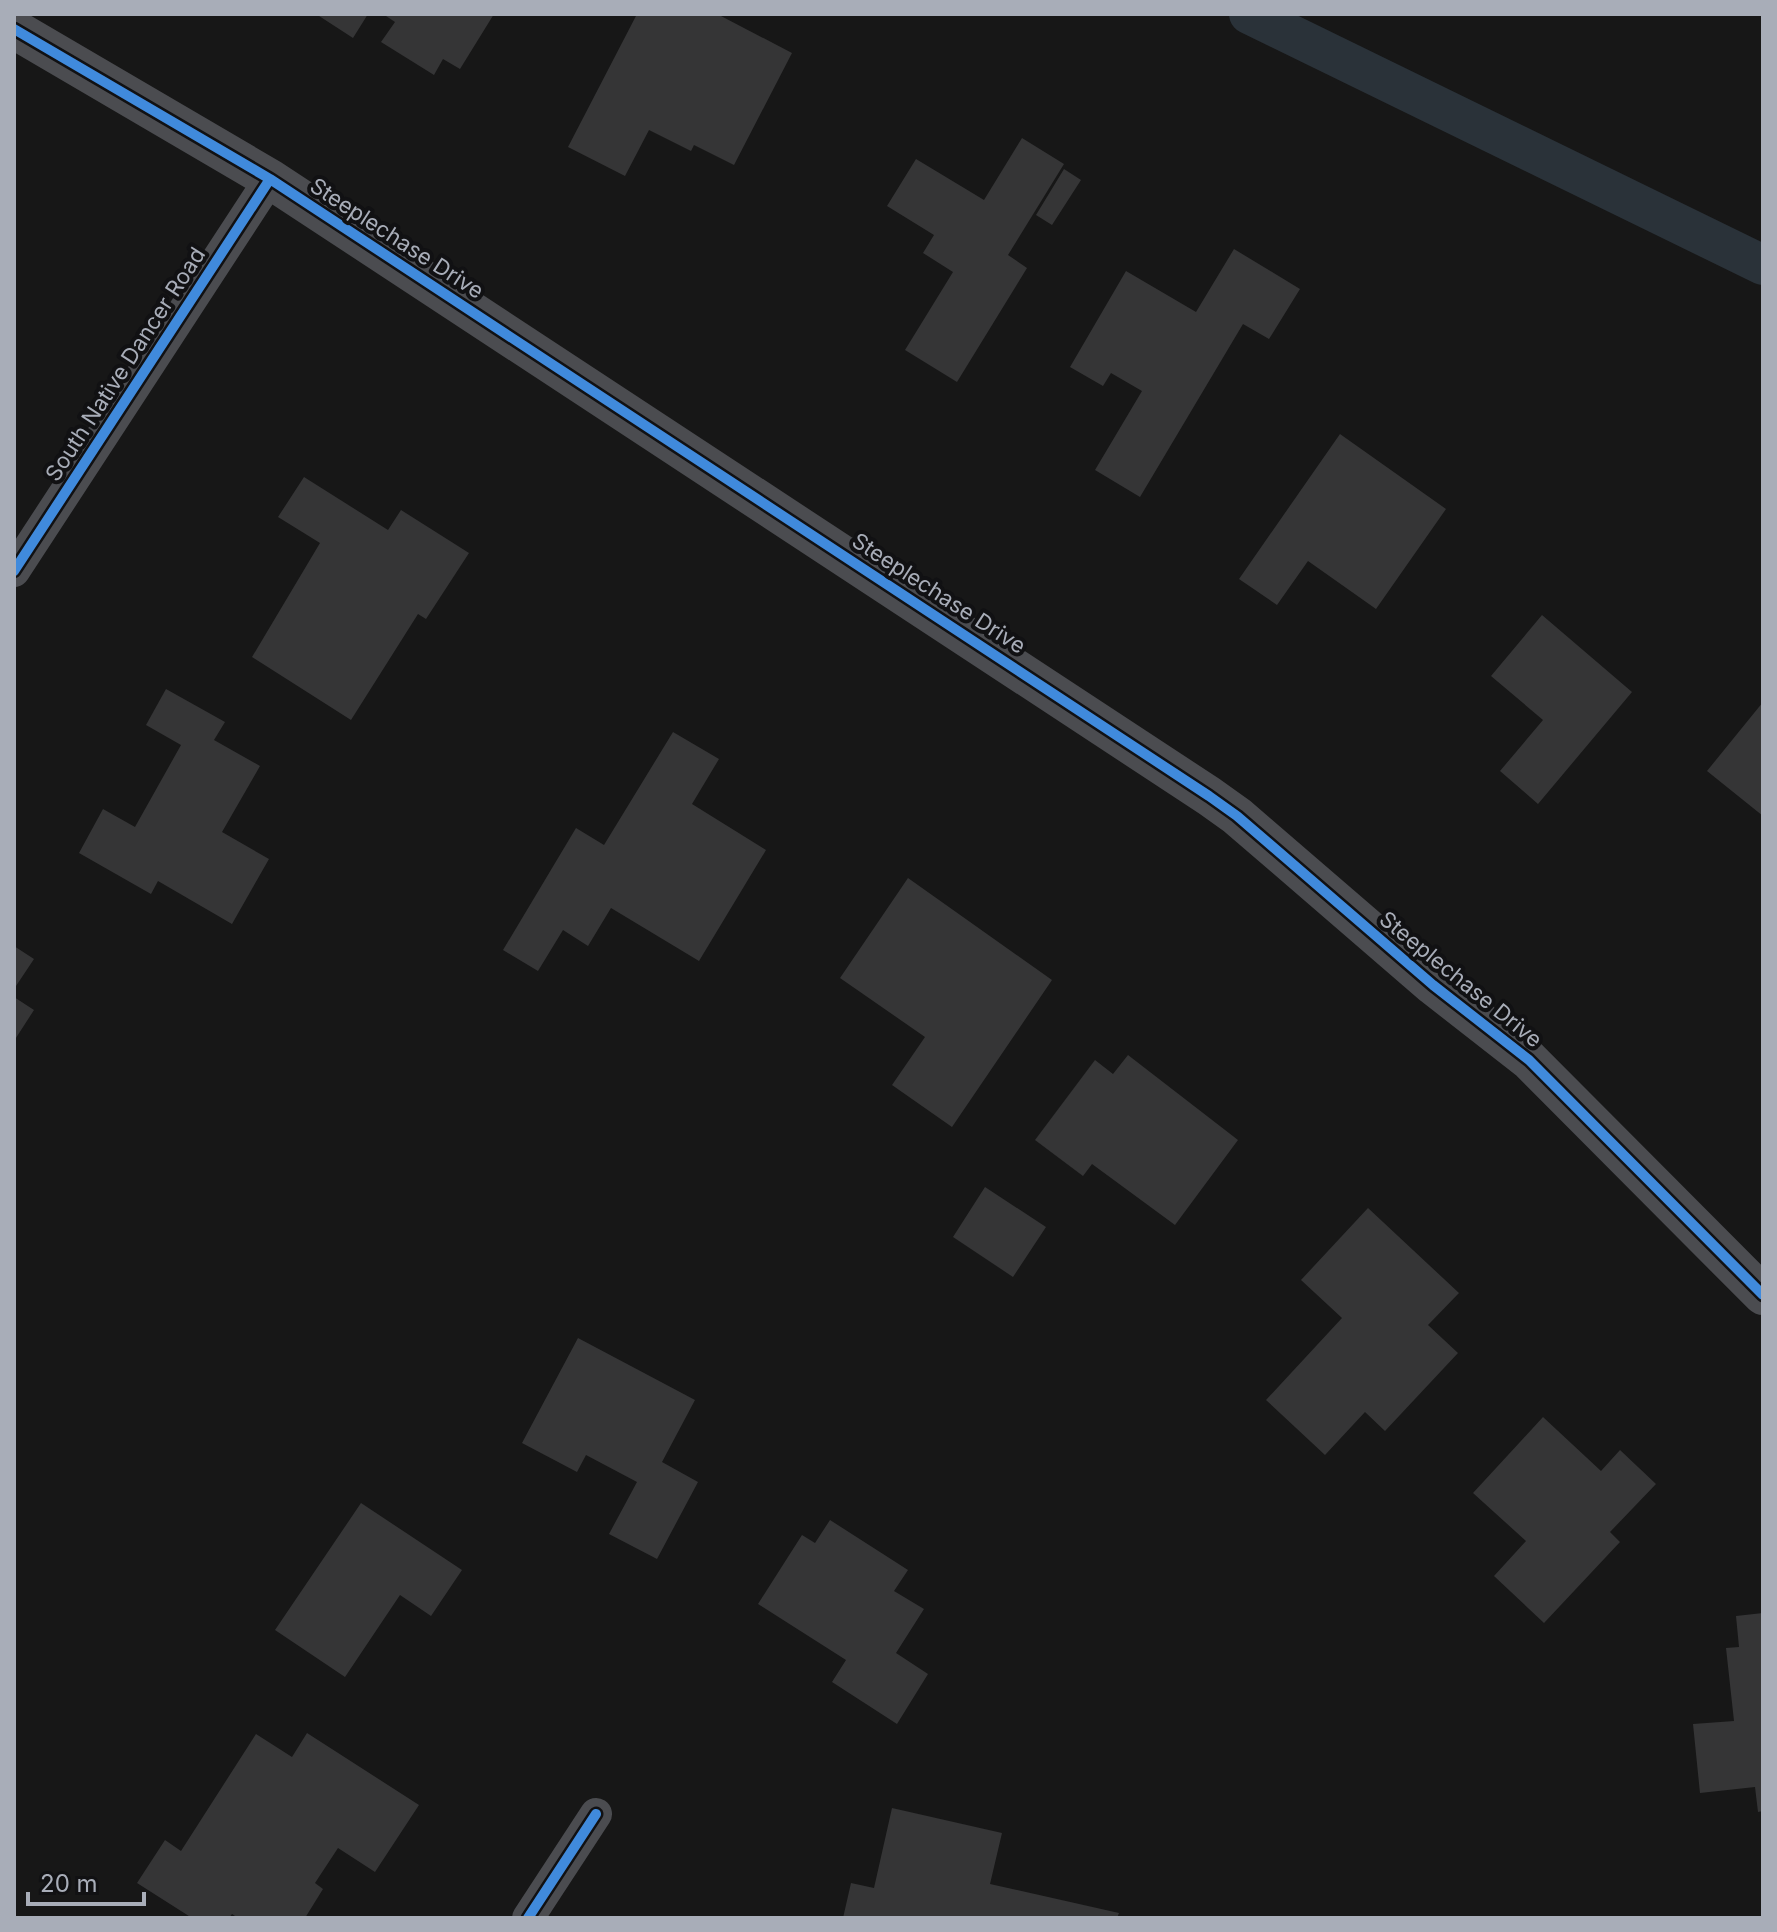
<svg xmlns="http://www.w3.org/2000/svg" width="1777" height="1932" viewBox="0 0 1777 1932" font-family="Inter,sans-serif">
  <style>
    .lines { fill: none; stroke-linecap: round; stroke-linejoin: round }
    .canal { stroke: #2a3239; stroke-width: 40 }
    .building { fill: #353536 }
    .minor { stroke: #4b4c50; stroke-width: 32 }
    .tertiary { stroke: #4b4c50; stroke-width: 40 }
    .cycleway-casing { stroke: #111113; stroke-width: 15 }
    .cycleway { stroke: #408adc; stroke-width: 10 }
    .labels { text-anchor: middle; stroke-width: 8; stroke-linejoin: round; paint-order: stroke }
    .street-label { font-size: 22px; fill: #a8adb8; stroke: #111113 }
  </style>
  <rect width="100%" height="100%" fill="#171717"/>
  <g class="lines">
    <path class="canal" d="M1249 14 1763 265"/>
  </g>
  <path class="building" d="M316 14H368L353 38Z
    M383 14H494L460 69 443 59 434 75 381 42 395 22Z
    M637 14H722L721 16 792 53 734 165 694 145 691 151 649 130 625 176 568 147Z
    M1022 138 1064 164 1008 255 1027 268 957 382 905 350 953 272 923 253 934 235 887 206 916 159 984 200Z
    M1064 169 1081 180 1052 225 1036 215Z
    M1234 249 1300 289 1269 339 1243 324 1140 497 1095 470 1142 391 1111 373 1103 386 1070 367 1126 271 1196 312Z
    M1340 434 1446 509 1376 609 1308 561 1277 605 1239 579Z
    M304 477 388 530 401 510 469 553 426 619 418 614 351 720 252 657 320 543 278 517Z
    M1542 615 1632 692 1538 804 1500 771 1543 720 1491 676Z
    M166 689 225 722 214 740 260 766 222 832 269 859 232 924 158 881 151 894 79 853 103 809 135 827 181 745 146 725Z
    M1763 702V816L1707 771Z
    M673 732 719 759 692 804 766 850 699 961 611 908 588 946 563 930 538 971 503 950 576 828 604 845Z
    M908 878 1052 980 952 1127 892 1085 925 1037 840 978Z
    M14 946 34 959 14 989Z
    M14 997 34 1010 14 1041Z
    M1128 1055 1238 1140 1175 1225 1092 1164 1083 1176 1035 1140 1095 1060 1113 1074Z
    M985 1187 1046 1227 1013 1277 953 1237Z
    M1368 1208 1459 1293 1428 1325 1458 1353 1385 1431 1365 1412 1325 1455 1266 1400 1342 1318 1301 1280Z
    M578 1338 695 1400 662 1462 698 1482 657 1559 609 1534 637 1482 586 1455 577 1472 522 1443Z
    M1543 1417 1601 1471 1620 1450 1656 1484 1610 1532 1620 1542 1544 1623 1494 1576 1526 1541 1473 1493Z
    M361 1503 462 1570 431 1616 400 1595 345 1677 275 1630Z
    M830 1520 908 1570 894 1591 924 1609 896 1653 928 1674 897 1724 832 1682 846 1660 758 1604 802 1535 815 1543Z
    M1763 1613V1811L1758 1812 1755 1787 1700 1793 1693 1724 1734 1721 1726 1648 1739 1647 1736 1616Z
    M307 1733 419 1805 375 1872 338 1848 315 1883 323 1889 305 1918H238L232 1914 229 1918H192L137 1883 165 1840 181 1851 256 1734 292 1757Z
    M892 1808 1002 1833 990 1884 1119 1913 1117 1918H843L851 1883 874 1888Z"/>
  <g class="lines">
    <path class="minor" d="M14 571 270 179
      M528 1918 596 1814"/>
    <path class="tertiary" d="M14 29 270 179 1209 796 1237 816 1433 985 1529 1060 1763 1295"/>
    <g class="cycleway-casing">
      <path id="cycleway" d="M14 29 270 179 1209 796 1237 816 1433 985 1529 1060 1763 1295
        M14 571 270 179
        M528 1918 596 1814"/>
    </g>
    <use href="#cycleway" class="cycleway"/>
  </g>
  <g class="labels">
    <g class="street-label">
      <text transform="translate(397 238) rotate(33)" y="8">Steeplechase Drive</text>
      <text transform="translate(125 364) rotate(-57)" y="8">South Native Dancer Road</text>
      <text transform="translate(939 593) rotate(33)" y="8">Steeplechase Drive</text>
      <text transform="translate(1461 979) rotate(39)" y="8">Steeplechase Drive</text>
    </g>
  </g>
  <rect width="1777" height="1932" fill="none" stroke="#a8adb8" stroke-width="32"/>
  <path d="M28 1892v12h116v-12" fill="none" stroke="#a8adb8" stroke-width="4"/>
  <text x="40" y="1892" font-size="24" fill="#a8adb8" stroke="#111113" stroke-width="6" paint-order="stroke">20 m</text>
</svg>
